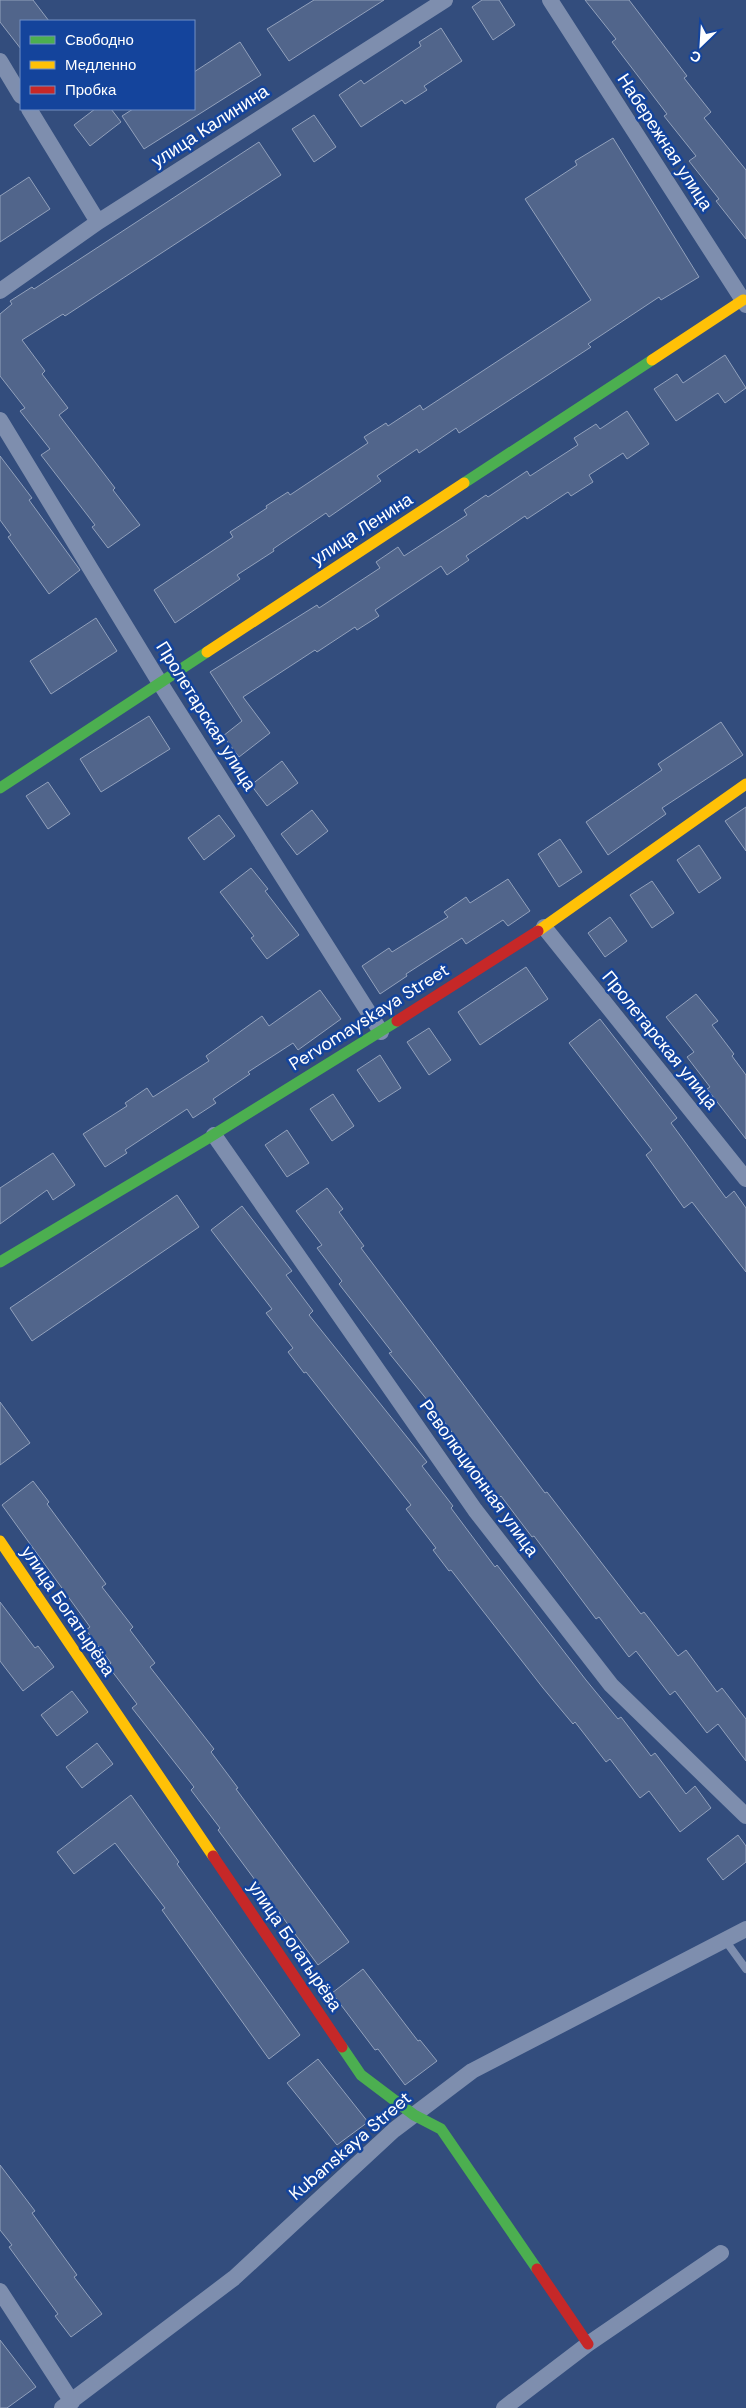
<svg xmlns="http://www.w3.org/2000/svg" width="746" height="2408" viewBox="0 0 746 2408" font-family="'DM Sans',sans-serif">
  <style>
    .building { fill: #51658b; stroke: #92a1bc }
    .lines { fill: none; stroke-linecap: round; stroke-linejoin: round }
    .lane { stroke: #7e8eae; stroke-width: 8 }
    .street { stroke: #7e8eae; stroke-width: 16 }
    .fast { stroke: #4caf50; stroke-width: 11 }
    .slow { stroke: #ffc107; stroke-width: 11 }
    .jam { stroke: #c62828; stroke-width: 11 }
    .labels { text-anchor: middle; stroke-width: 5; stroke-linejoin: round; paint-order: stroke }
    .street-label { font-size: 18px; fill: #fff; stroke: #14449c }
  </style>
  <rect width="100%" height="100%" fill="#334d7d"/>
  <path class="building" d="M0 0H33L49 21H21V49L0 22Z
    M314 0H384L289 61 267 29Z
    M482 0H499L515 25 493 40 472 7Z
    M585 0H629L687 76 684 78 711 112 704 118 746 170V239L716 201 719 199 689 161 696 156 664 116 667 114 612 42 616 39Z
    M441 28 462 61 424 86 427 90 405 104 402 100 361 127 339 95 361 80 364 84 421 46 419 42Z
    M240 42 261 75 144 149 122 116 133 109H194V72Z
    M95 109H111L121 122 90 146 74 125Z
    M314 115 336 147 314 162 292 129Z
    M613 138 699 277 661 300 659 297 588 344 591 347 459 433 456 428 419 453 417 449 377 476 381 481 329 517 326 513 273 549 274 551 237 575 240 579 175 623 154 590 233 537 230 532 267 508 266 506 288 492 290 495 368 443 364 437 386 423 388 426 420 405 423 410 591 300 525 199 577 165 575 161Z
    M259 142 281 175 65 316 63 314 22 340 45 371 42 374 68 408 59 415 115 488 113 490 140 525 108 548 92 527 95 525 41 455 50 449 20 411 25 408 0 376V314L12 304 10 301 32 287 34 289Z
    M29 177 50 209 0 242V196Z
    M725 355 746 388 725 403 718 393 676 421 654 389 677 374 683 383Z
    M627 411 649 444 627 459 623 453 589 475 593 482 571 496 568 492 527 519 525 516 466 556 469 560 447 575 441 566 375 610 379 616 357 630 355 627 317 652 315 650 243 697 270 733 239 757 223 736 242 721 210 672 317 605 319 608 380 568 376 562 398 547 404 556 467 515 464 510 486 495 488 497 527 471 530 476 578 445 574 438 596 424 600 429Z
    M0 456 32 498 29 500 80 570 49 594 8 537 11 535 0 520Z
    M96 618 117 651 51 694 30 661Z
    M149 716 170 749 101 792 80 759Z
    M721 722 743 755 662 808 666 814 608 855 586 822 662 770 658 764Z
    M282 761 298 783 267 806 251 785Z
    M48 782 70 814 48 829 26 796Z
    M746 807V851L725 821Z
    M312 810 328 831 297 855 281 834Z
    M219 815 235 836 204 860 188 838Z
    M560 839 582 872 559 887 538 854Z
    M699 845 721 878 699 893 677 860Z
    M251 868 268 889 265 891 299 935 267 959 251 938 254 936 220 892Z
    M508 879 530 911 508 926 503 920 466 944 462 938 406 974 407 976 380 994 362 966 389 948 392 952 448 917 444 912 466 897 470 903Z
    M652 881 674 913 652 928 630 895Z
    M610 917 627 941 605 957 588 933Z
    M526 967 548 999 480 1045 458 1012Z
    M320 990 341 1019 298 1050 293 1043 248 1072 250 1074 213 1099 216 1103 193 1118 187 1109 125 1150 127 1153 105 1167 83 1134 127 1106 125 1103 147 1088 153 1097 209 1061 206 1056 262 1016 269 1026Z
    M696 994 718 1021 712 1025 734 1054 732 1056 746 1075V1139L707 1089 710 1087 687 1057 694 1052 666 1017Z
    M600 1019 677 1118 671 1123 726 1198 734 1191 746 1208V1272L692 1202 684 1208 646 1155 652 1150 569 1043Z
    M429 1028 451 1060 429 1075 407 1042Z
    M380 1055 401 1088 379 1102 357 1070Z
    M333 1094 354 1126 332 1141 310 1109Z
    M287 1130 309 1163 287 1177 265 1145Z
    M53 1153 75 1185 53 1200 47 1190 0 1224V1188Z
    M327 1188 343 1209 339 1212 364 1246 361 1248 545 1493 547 1492 641 1614 644 1612 678 1656 686 1650 717 1692 722 1688 746 1719V1761L718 1724 707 1733 675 1691 670 1695 636 1651 629 1657 599 1617 596 1619 534 1536 532 1537 501 1496 499 1498 441 1417 389 1353 392 1352 339 1284 342 1281 317 1248 322 1245 296 1211Z
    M177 1195 199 1227 32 1341 10 1308Z
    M242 1206 292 1271 286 1275 313 1311 309 1315 427 1462 422 1466 453 1506 451 1508 495 1567 497 1565 586 1680 618 1719 621 1717 651 1756 655 1753 686 1794 695 1786 711 1808 680 1832 649 1791 640 1798 610 1759 606 1762 575 1722 573 1724 543 1688 451 1570 449 1571 433 1550 436 1548 406 1509 411 1505 306 1372 304 1373 288 1352 293 1348 266 1313 272 1309 211 1230Z
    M0 1402 30 1443 0 1465Z
    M33 1481 49 1502 47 1504 106 1584 102 1587 133 1627 130 1630 155 1663 150 1667 214 1749 211 1752 238 1788 236 1789 349 1942 318 1965 218 1830 220 1828 191 1790 194 1787 132 1708 137 1704 108 1666 111 1663 86 1630 90 1627 2 1505Z
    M0 1602 35 1648 38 1646 54 1667 23 1691 0 1661Z
    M72 1691 88 1712 57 1736 41 1715Z
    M97 1743 113 1764 82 1788 66 1767Z
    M131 1795 179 1862 177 1864 300 2035 269 2059 162 1910 165 1908 115 1843 74 1874 57 1852Z
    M738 1835 746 1846V1862L723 1880 707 1859Z
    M363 1969 418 2041 420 2040 437 2061 405 2085 378 2049 375 2050 332 1993Z
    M318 2059 368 2122 337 2145 287 2083Z
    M0 2165 35 2211 32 2213 77 2275 74 2277 102 2314 71 2337 55 2316 58 2314 9 2247 12 2245 0 2230Z
    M0 2340 36 2387 7 2408H0Z"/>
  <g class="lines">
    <path class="lane" d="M725 1940 746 1969"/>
    <path class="street" d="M550 0 746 305
      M0 61 21 96
      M29 109 98 222
      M0 291 98 222 445 0
      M0 420 160 683 381 1032
      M544 927 746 1179
      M214 1135 475 1510 611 1685 746 1816
      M0 2291 72 2402
      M62 2408 234 2278 394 2130 472 2071 746 1929
      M504 2408 588 2344 721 2253"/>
    <path class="fast" d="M464 483 652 360
      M0 788 207 652
      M0 1262 205 1140 397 1021
      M342 2047 361 2075 414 2115 441 2129 537 2269"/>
    <path class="slow" d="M652 360 743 300
      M207 652 464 483
      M538 931 746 784
      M0 1541 213 1856"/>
    <path class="jam" d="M397 1021 538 931
      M213 1856 342 2047
      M537 2269 588 2344"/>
  </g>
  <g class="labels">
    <g class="street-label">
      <text transform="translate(210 126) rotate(-33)" y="6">улица Калинина</text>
      <text transform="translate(665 142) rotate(57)" y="6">Набережная улица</text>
      <text transform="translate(362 529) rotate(-33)" y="6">улица Ленина</text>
      <text transform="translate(206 716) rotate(58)" y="6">Пролетарская улица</text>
      <text transform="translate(369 1017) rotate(-32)" y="6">Pervomayskaya Street</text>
      <text transform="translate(660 1040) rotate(51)" y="6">Пролетарская улица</text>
      <text transform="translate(479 1478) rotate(54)" y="6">Революционная улица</text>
      <text transform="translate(68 1611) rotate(56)" y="6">улица Богатырёва</text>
      <text transform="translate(295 1946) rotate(56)" y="6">улица Богатырёва</text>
      <text transform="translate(350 2146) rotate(-41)" y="6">Kubanskaya Street</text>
    </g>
  </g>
  <rect x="20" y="20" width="175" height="90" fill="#14449c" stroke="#728fc4"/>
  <rect x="30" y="36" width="25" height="8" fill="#4caf50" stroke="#728fc4"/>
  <text x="65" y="45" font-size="15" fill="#ffffff">Свободно</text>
  <rect x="30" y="61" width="25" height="8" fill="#ffc107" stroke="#728fc4"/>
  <text x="65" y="70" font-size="15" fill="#ffffff">Медленно</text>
  <rect x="30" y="86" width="25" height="8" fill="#c62828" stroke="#728fc4"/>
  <text x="65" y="95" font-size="15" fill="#ffffff">Пробка</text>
  <g transform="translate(701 45) rotate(205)" stroke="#14449c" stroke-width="4" paint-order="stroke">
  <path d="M0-4L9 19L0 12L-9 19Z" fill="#ffffff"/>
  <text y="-8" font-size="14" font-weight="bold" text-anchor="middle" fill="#ffffff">С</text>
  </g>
</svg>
